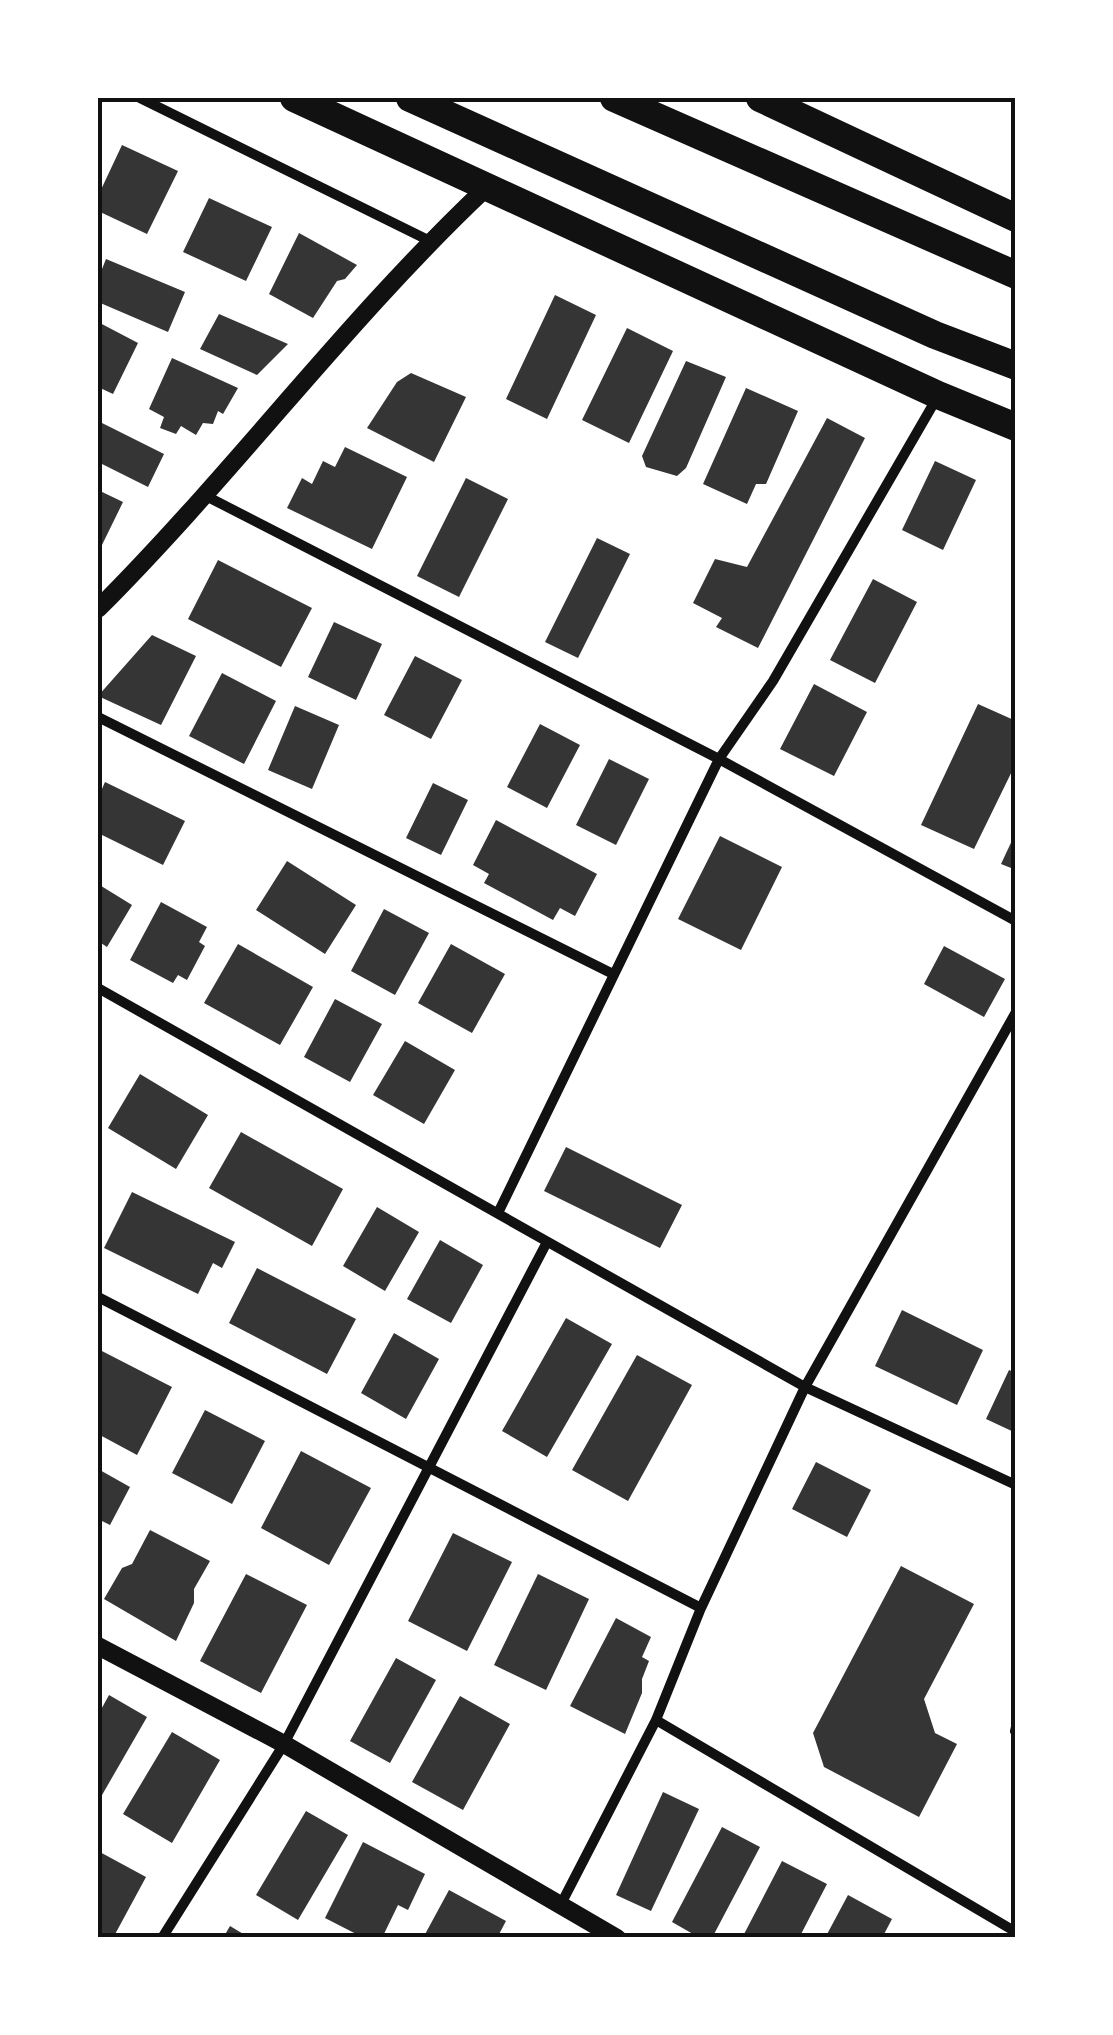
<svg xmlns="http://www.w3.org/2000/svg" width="1113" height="2035" viewBox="0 0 1113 2035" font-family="Ubuntu,sans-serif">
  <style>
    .building { fill: #353535 }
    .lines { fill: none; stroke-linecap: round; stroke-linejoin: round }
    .service { stroke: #111; stroke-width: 8 }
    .minor { stroke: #111; stroke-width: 10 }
    .tertiary { stroke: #111; stroke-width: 18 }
    .trunk { stroke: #111; stroke-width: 28 }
    .neatline { fill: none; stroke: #111; stroke-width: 4 }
  </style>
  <rect width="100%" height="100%" fill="#fff"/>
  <path class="building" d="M122 145 178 171 147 234 98 211V196Z
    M209 198 272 227 246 281 183 252Z
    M299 233 357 265 345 279 337 281 313 318 269 294Z
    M106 259 185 292 168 332 98 302V279Z
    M555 295 596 315 547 419 506 399Z
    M219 314 288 344 257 375 200 349Z
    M98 322 138 343 113 394 98 387Z
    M627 328 673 351 629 443 582 420Z
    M172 358 238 388 223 414 218 411 213 424 203 423 196 435 181 426 176 434 160 428 164 417 149 409Z
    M686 361 726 377 686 468 677 476 646 467 642 456Z
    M411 373 466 397 434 462 367 428 397 382Z
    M746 388 798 411 766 484H756L747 504 703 484Z
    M827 418 865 438 758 648 716 627 722 618 693 603 715 559 747 567Z
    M98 421 164 454 148 487 98 462Z
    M345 447 407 477 372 549 287 508 302 478 312 484 323 461 335 467Z
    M935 461 976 480 943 550 902 530Z
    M466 478 508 499 459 597 417 576Z
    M98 490 123 502 102 545 98 543Z
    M597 538 630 554 578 658 545 642Z
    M218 560 312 608 281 667 188 619Z
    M873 579 917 602 875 683 830 660Z
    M334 622 382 644 356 700 308 677Z
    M152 635 196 656 161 725 98 696Z
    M415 656 462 680 431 739 384 715Z
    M222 673 276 701 244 764 189 736Z
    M814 684 867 712 834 776 780 749Z
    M978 704 1016 721V763L974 849 921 825Z
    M295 706 339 725 312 789 268 770Z
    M540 724 580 745 547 808 507 787Z
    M609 759 649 779 616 845 576 825Z
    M105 782 185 821 163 865 98 833V798Z
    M433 783 468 800 441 855 406 838Z
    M496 820 597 874 575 916 560 908 553 920 484 883 489 874 473 865Z
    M1016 832V870L1001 864Z
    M720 836 782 867 741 950 678 919Z
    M287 861 356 905 325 954 256 910Z
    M98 884 132 905 107 947 98 941Z
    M161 902 207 927 199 942 205 946 187 980 178 975 173 983 130 960Z
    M384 909 429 933 395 995 351 971Z
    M238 944 313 987 280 1045 204 1003Z
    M451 944 505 974 472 1033 418 1003Z
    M944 946 1005 979 984 1017 924 984Z
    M335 999 382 1024 350 1082 304 1057Z
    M405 1041 455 1070 424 1124 373 1095Z
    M140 1074 208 1115 176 1169 108 1128Z
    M241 1132 343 1189 312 1246 209 1188Z
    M566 1147 682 1205 660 1248 544 1191Z
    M132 1192 235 1242 222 1268 213 1263 198 1294 104 1248Z
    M377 1207 419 1232 385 1291 343 1266Z
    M440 1240 483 1265 451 1323 407 1299Z
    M257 1268 356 1319 327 1374 229 1323Z
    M902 1310 983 1350 957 1405 875 1366Z
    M566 1318 612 1344 547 1457 502 1431Z
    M394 1333 439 1359 406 1419 361 1393Z
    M98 1349 172 1387 137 1455 98 1434Z
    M637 1355 692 1385 628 1501 572 1470Z
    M1009 1370 1016 1373V1433L986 1419Z
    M205 1410 265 1441 232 1504 172 1473Z
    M301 1451 371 1488 329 1565 261 1528Z
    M816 1462 871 1490 847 1537 792 1509Z
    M98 1469 130 1487 110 1525 98 1519Z
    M150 1530 210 1561 194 1589V1603L176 1641 104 1599 122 1568 132 1564Z
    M453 1533 512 1562 467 1651 408 1621Z
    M901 1566 974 1604 924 1699 935 1733 957 1744 919 1817 824 1767 813 1733Z
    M246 1574 307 1605 261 1693 200 1661Z
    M538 1574 589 1599 546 1690 494 1665Z
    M616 1618 651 1637 642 1657 649 1661 642 1679V1693L625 1734 570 1706Z
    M396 1658 436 1680 390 1763 350 1741Z
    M109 1695 147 1717 98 1802V1715Z
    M460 1696 510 1724 463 1810 412 1782Z
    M172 1732 220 1760 172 1843 123 1814Z
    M663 1792 699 1809 651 1911 616 1895Z
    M306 1811 348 1835 298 1920 256 1895Z
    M722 1827 760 1847 712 1938H700L672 1922Z
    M363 1842 425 1874 408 1910 398 1905 382 1938H364L325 1918Z
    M98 1851 146 1877 113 1938H98Z
    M782 1861 827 1884 799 1938H742Z
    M449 1890 506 1921 497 1938H423Z
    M848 1895 892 1919 882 1938H825Z
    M230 1926 250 1938H223Z"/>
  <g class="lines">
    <path class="service" d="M1014 1731 1016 1722"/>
    <path class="minor" d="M140 98 430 241
      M206 496 719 759 1016 921
      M98 717 613 974
      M98 988 805 1387 1016 1485
      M498 1213 719 759 773 681 938 396
      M98 1297 701 1608
      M656 1720 1016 1932
      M560 1906 656 1720 701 1608 805 1387 1016 1012
      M162 1938 284 1744 547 1242"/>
    <path class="tertiary" d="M98 609C233 474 347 319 486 188
      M98 1646 284 1744 617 1938"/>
    <path class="trunk" d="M294 98 938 395 1016 427
      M410 98 935 335 1016 366
      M614 98 1016 275
      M760 98 1016 218"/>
  </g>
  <rect width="1113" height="2035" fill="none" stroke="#ffffff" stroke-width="200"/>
  <rect x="100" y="100" width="913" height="1835" class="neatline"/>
</svg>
